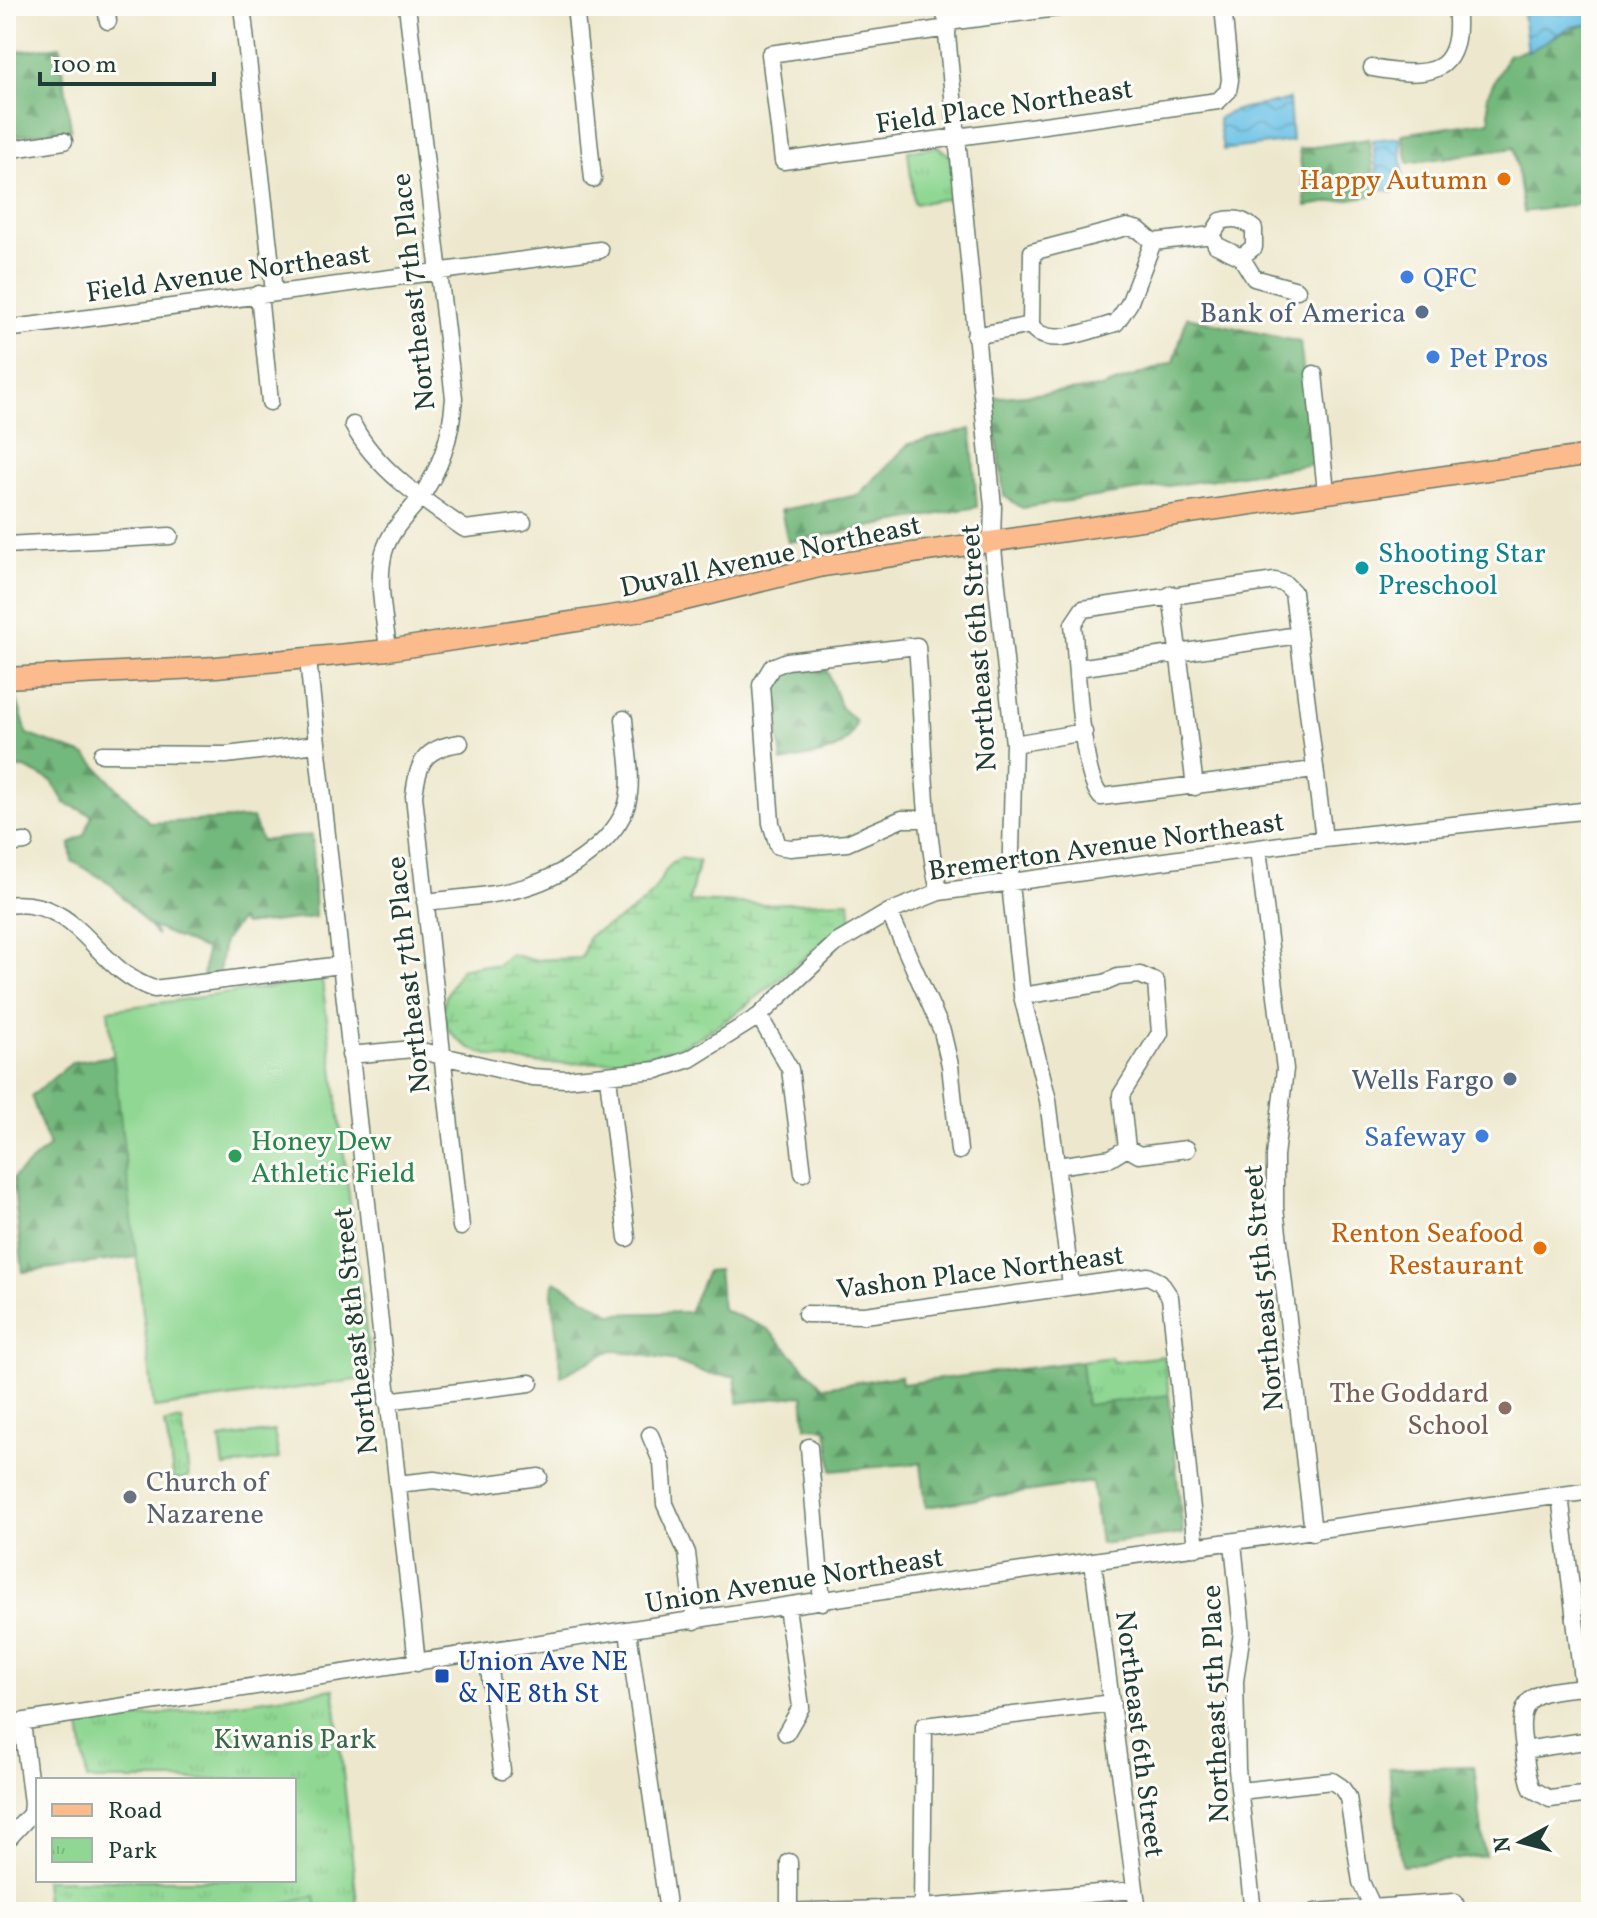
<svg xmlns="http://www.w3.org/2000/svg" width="1597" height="1918" viewBox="0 0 1597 1918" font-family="Vollkorn,serif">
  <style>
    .forest { fill: url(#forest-firs); stroke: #497a58; stroke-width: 2 }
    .wetland { fill: url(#wetland-marsh); stroke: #578a63; stroke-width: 2 }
    .park { fill: url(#park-tufts); stroke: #578a63; stroke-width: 2 }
    .garden { fill: #8fd792; stroke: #578a63; stroke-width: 2 }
    .water { fill: url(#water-waves); stroke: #447f8d; stroke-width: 2 }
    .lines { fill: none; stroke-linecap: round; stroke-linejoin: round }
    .minor-casing { stroke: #67796a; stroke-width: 19 }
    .major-casing { stroke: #67796a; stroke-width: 23 }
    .minor { stroke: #fff; stroke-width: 16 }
    .major { stroke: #fbbb8c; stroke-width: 20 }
    .food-dot { fill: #e8710a; stroke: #fdfcf7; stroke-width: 3 }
    .shop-dot { fill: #3f7fe0; stroke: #fdfcf7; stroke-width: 3 }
    .service-dot { fill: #5c6f8a; stroke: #fdfcf7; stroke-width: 3 }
    .culture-dot { fill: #0f9aa8; stroke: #fdfcf7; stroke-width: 3 }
    .leisure-dot { fill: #2e9e5b; stroke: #fdfcf7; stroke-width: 3 }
    .education-dot { fill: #8d6e63; stroke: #fdfcf7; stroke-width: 3 }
    .worship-dot { fill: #6b7280; stroke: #fdfcf7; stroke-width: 3 }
    .transit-dot { fill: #1a4fb4; stroke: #fdfcf7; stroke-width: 3 }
    .labels { text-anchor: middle; stroke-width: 6; stroke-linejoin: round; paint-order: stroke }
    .street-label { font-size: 28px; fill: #1f3d34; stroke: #fdfcf7 }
    .food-label { font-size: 28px; fill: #c56008; stroke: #fdfcf7; text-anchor: end }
    .shop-label { font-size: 28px; fill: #366cbe; stroke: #fdfcf7; text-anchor: start }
    .service-label { font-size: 28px; fill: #4e5e75; stroke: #fdfcf7; text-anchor: end }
    .culture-label { font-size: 28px; fill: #0d838f; stroke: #fdfcf7; text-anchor: start }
    .leisure-label { font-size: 28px; fill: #27864d; stroke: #fdfcf7; text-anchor: start }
    .education-label { font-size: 28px; fill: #785e54; stroke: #fdfcf7; text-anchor: end }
    .worship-label { font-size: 28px; fill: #5b616d; stroke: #fdfcf7; text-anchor: start }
    .transit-label { font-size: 28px; fill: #164399; stroke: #fdfcf7; text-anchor: start }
    .park-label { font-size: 28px; fill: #3b644c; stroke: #fdfcf7 }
  </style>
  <defs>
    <pattern id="forest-firs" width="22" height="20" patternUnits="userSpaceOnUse" patternTransform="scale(2)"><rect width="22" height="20" fill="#73b87c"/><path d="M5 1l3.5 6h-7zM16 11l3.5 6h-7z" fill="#5e9766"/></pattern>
    <pattern id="wetland-marsh" width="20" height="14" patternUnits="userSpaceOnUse" patternTransform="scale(2)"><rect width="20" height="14" fill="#8fd792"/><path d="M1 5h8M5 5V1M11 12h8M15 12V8" fill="none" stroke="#7bb97e"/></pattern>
    <pattern id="park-tufts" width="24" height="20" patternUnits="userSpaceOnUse" patternTransform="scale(2)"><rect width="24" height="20" fill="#8fd792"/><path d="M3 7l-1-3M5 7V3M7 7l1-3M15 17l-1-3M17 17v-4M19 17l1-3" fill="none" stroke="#7bb97e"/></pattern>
    <pattern id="water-waves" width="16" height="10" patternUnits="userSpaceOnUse" patternTransform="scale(2)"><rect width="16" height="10" fill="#69c1e6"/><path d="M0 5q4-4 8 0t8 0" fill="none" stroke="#569ebb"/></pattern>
  </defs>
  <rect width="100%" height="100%" fill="#fdfcf7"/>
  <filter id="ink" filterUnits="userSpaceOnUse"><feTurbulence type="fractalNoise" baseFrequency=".0125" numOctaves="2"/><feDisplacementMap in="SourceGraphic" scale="16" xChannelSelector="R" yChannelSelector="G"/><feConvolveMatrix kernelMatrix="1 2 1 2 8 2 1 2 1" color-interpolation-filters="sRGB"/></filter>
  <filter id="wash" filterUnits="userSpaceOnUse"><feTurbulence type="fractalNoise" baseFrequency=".006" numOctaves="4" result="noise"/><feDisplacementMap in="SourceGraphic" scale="32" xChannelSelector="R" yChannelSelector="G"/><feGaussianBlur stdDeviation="1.8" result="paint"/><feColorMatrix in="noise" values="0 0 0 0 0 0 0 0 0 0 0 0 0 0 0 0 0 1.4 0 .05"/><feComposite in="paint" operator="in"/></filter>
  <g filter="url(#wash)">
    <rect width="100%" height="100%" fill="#ede8cd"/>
    <path class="forest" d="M1591 24V203L1524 212 1514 148 1408 163 1402 134 1490 121 1487 96 1508 55C1539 50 1560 29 1591 24Z
      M60 46 71 130 6 137V53Z
      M1369 139 1375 195 1306 206 1299 149Z
      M1187 317 1300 342 1314 464 1022 508 1004 496 991 398 1101 388 1174 362Z
      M971 429 977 507 788 542 781 510 858 495 909 444Z
      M824 662 841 708 856 721C850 756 811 755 782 762L772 687 780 668Z
      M6 696H16L27 734 87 756 150 823 253 818 261 841 312 835 315 917 244 925 240 920 224 941 219 973 203 978 206 950 151 926 157 935 110 883 72 861 70 844 84 835 92 815 65 803 52 781 25 768H6Z
      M114 1056 137 1257 23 1272 13 1178 49 1146 31 1096 73 1062Z
      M718 1270 722 1309 768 1329 823 1387 901 1376 902 1384 1081 1361 1086 1405 1169 1395 1183 1534 1100 1544 1092 1482 926 1507 921 1463 832 1471 827 1428 806 1427 803 1395 738 1403 735 1376 711 1375 671 1360 612 1350 561 1376 552 1292 555 1281 612 1314 689 1312 707 1271Z
      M1474 1766 1485 1856 1402 1866 1389 1768Z"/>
    <path class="wetland" d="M679 858 699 861 689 901 764 904 849 901 852 919C796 960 749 1013 686 1044 642 1065 433 1088 444 1003 446 992 456 979 460 969L480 965 496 966 511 954 533 960 581 958 589 936C610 924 637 912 652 893 663 879 664 867 679 858Z"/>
    <path class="park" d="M939 147 950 156 956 197 914 204 908 151Z
      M1164 1356 1169 1395 1086 1405 1081 1361 1111 1357 1113 1362Z
      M182 1420 189 1477 174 1480 165 1423Z
      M334 1689 358 1912H47L44 1880H294V1780H87L80 1726Z"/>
    <path class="garden" d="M322 980 372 1378 154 1408 108 1010Z
      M274 1431 279 1459 224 1467 220 1439Z
      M315 1896 317 1912H255Z"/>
    <path class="water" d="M1522 6H1591V24L1570 27 1528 52Z
      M1289 99 1292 141 1223 150 1218 119C1241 103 1264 108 1289 99Z
      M1400 137 1403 175 1394 192 1378 189 1373 140Z"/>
  </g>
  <g filter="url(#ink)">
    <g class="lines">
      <g class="minor-casing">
        <path id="minor" d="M106 6 108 21
          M242 6 274 292
          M575 6 593 179
          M941 6 948 22 947 35 993 507 992 539 1014 744 1010 884 1022 996 1048 1100 1071 1286
          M948 22 1073 6
          M948 28 770 54 783 161 1218 101 1228 91 1230 80 1223 6
          M1372 68C1431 79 1464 75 1456 6
          M6 150 64 141
          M1212 235 1221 221C1234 217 1244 219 1254 229V247L1241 257 1254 278 1297 290
          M259 294 270 402
          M1031 325 1032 252 1127 227 1139 230 1153 242 1212 235 1216 245 1241 257
          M1031 325C1046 351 1092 329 1116 323L1129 304 1153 242
          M6 329 600 250
          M975 336 1031 325
          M1314 374 1326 492
          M353 425C376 469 424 501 465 529L523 522
          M6 545 170 536
          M1171 594 1195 787
          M388 650C385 619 376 583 384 552 390 531 405 517 418 501 441 469 451 437 454 398L407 6
          M308 660 417 1663
          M1078 668 1298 635
          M460 743C424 748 418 762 414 796L461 1227
          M1014 744 1084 732
          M102 754 226 755 317 744
          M1314 770 1101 797C1080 774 1077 660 1073 624L1083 609 1275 581 1285 584 1293 592 1324 839
          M928 819H902L847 843 790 848 778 846 771 823 761 685 772 667 787 661 917 646C924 728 921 812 939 892
          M6 844 25 842
          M1258 849 1285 1069 1275 1156V1208L1313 1532
          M425 902C491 894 536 896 591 852 607 839 621 824 627 804 634 777 626 746 624 719
          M6 905C81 896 93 969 154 989L340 965
          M889 912 942 1031 950 1065 959 1151
          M1022 996 1104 983 1118 977 1140 975 1156 982 1160 1033 1121 1095 1127 1148
          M759 1016 790 1069 803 1173
          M350 1055 413 1049 532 1077 565 1079 657 1070 690 1059 759 1016 835 944 889 912 939 892 1324 839 1591 810
          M608 1077 627 1238
          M1057 1166 1111 1158 1127 1148 1139 1155 1187 1149
          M806 1314 865 1315 1148 1276 1160 1282 1170 1297 1196 1548
          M387 1401 530 1383
          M650 1435 662 1463 665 1504 687 1553 695 1621
          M809 1447 822 1602
          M397 1484 434 1480 473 1486 539 1477
          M1560 1495 1583 1687
          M1233 1543 1242 1632 1235 1681 1237 1769 1253 1912
          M1093 1562 1138 1912
          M628 1631 668 1912
          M487 1653 502 1771
          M1591 1686C1548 1692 1515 1686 1523 1740 1525 1756 1526 1774 1532 1789L1550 1799 1591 1794
          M6 1724 936 1583 1591 1491
          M786 1733 801 1707 787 1607
          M1524 1750 1591 1740
          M1240 1791 1332 1781 1341 1787 1348 1797 1361 1882 1375 1912
          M6 1841 31 1814 32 1803 22 1722
          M789 1862V1912
          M922 1908 924 1726 1112 1703
          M776 1912 922 1908 1134 1890
          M1315 1912 1455 1902"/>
      </g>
      <g class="major-casing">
        <path id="major" d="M6 678 216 667 388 650 636 612 823 566 1591 455"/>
      </g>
      <use href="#minor" class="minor"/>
      <use href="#major" class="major"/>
    </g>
  </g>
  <g class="food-dot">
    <circle cx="1504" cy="179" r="8"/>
    <circle cx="1540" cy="1248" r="8"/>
  </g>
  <g class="shop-dot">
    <circle cx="1407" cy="277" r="8"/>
    <circle cx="1433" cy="357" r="8"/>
    <circle cx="1482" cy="1136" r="8"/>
  </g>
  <g class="service-dot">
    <circle cx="1422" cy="312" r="8"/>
    <circle cx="1510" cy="1079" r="8"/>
  </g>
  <circle class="culture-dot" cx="1362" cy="568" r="8"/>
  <circle class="leisure-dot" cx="235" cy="1156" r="8"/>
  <circle class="education-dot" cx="1505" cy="1408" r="8"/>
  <circle class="worship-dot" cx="130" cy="1497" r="8"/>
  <rect class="transit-dot" x="434" y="1668" width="16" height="16" rx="4"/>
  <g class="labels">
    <g class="street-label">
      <text transform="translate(1004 105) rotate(-8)" y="10">Field Place Northeast</text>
      <text transform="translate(228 272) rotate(-8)" y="10">Field Avenue Northeast</text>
      <text transform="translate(412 292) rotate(-96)" y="10">Northeast 7th Place</text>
      <text transform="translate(770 555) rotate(-12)" y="10">Duvall Avenue Northeast</text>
      <text transform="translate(977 648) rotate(-94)" y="10">Northeast 6th Street</text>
      <text transform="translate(1106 845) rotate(-8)" y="10">Bremerton Avenue Northeast</text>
      <text transform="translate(407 975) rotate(-96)" y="10">Northeast 7th Place</text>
      <text transform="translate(980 1271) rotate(-7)" y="10">Vashon Place Northeast</text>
      <text transform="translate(1262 1288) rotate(-95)" y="10">Northeast 5th Street</text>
      <text transform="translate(354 1331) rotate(-96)" y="10">Northeast 8th Street</text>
      <text transform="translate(794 1579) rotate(-9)" y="10">Union Avenue Northeast</text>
      <text transform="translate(1214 1704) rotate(-92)" y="10">Northeast 5th Place</text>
      <text transform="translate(1141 1734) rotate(83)" y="10">Northeast 6th Street</text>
    </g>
    <g class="food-label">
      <text x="1488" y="189">Happy Autumn</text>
      <text x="1524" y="1242">Renton Seafood<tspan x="1524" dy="32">Restaurant</tspan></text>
    </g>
    <g class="shop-label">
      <text x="1423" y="287">QFC</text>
      <text x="1449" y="367">Pet Pros</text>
      <text x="1466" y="1146" text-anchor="end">Safeway</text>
    </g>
    <g class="service-label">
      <text x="1406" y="322">Bank of America</text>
      <text x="1494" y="1089">Wells Fargo</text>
    </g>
    <g class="culture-label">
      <text x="1378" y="562">Shooting Star<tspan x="1378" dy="32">Preschool</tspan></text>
    </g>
    <g class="leisure-label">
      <text x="251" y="1150">Honey Dew<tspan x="251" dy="32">Athletic Field</tspan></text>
    </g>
    <g class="education-label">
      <text x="1489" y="1402">The Goddard<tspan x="1489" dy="32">School</tspan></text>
    </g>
    <g class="worship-label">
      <text x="146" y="1491">Church of<tspan x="146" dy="32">Nazarene</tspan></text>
    </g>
    <g class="transit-label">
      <text x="458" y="1670">Union Ave NE<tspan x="458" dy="32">&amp; NE 8th St</tspan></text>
    </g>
    <g class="park-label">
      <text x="295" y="1748">Kiwanis Park</text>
    </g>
  </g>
  <rect width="1597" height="1918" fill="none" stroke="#fdfcf7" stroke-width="32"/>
  <rect x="36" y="1778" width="260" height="104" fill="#fdfcf7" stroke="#a4b0a9" stroke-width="2"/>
  <rect x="52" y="1804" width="40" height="12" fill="#fbbb8c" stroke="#a4b0a9" stroke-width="2"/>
  <text x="108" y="1818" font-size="24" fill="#1f3d34">Road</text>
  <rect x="52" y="1838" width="40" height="24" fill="url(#park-tufts)" stroke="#a4b0a9" stroke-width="2"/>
  <text x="108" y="1858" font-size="24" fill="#1f3d34">Park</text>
  <g transform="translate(1521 1842) rotate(263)" stroke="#fdfcf7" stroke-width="6" paint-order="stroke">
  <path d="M0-6L14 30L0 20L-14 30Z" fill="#1f3d34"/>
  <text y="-12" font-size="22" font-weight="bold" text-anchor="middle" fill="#1f3d34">N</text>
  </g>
  <path d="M40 72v12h174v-12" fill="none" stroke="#1f3d34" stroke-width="4"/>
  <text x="52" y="72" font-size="24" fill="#1f3d34" stroke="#fdfcf7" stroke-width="6" paint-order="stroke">100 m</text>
</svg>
